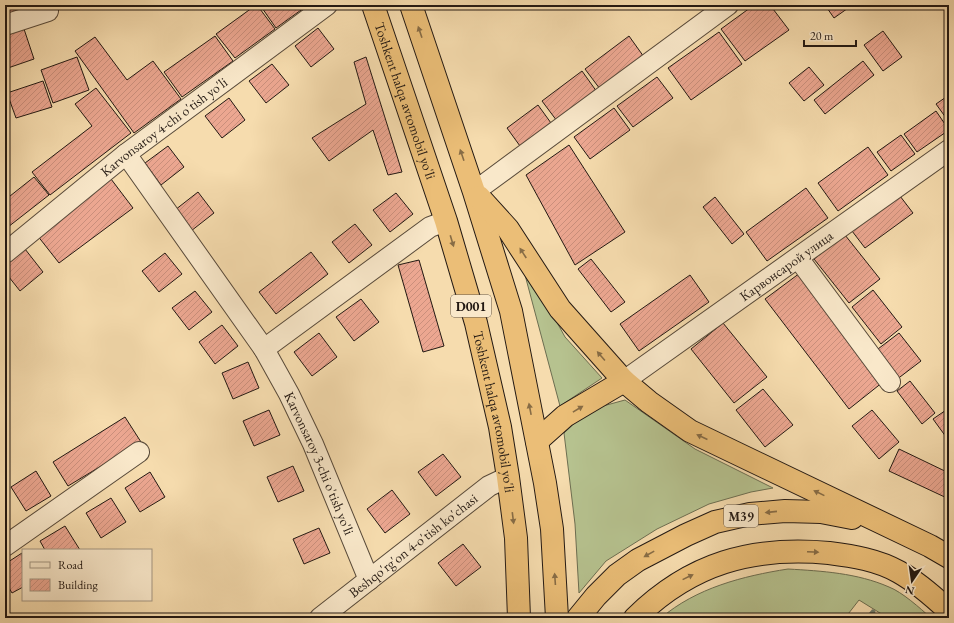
<svg xmlns="http://www.w3.org/2000/svg" width="954" height="623" viewBox="0 0 954 623" font-family="'EB Garamond',serif">
  <style>
    .grass { fill: #b6c28f; stroke: #6c6e51 }
    .lines { fill: none; stroke-linecap: round; stroke-linejoin: round }
    .stream { stroke: #6d7b6b; stroke-width: 5 }
    .building { fill: url(#building-hatch); stroke: #231913 }
    .minor-casing { stroke: #584a3a; stroke-width: 22 }
    .trunk-casing { stroke: #231913; stroke-width: 24 }
    .minor { stroke: #f9e8ca; stroke-width: 20 }
    .trunk { stroke: #ebbe77; stroke-width: 22 }
    .oneway { fill: #876c45 }
    .labels { text-anchor: middle; stroke-width: 4; stroke-linejoin: round; paint-order: stroke }
    .shield { fill: #f9e8ca; stroke: #63574a; stroke-width: 1 }
    .shield-label { font-size: 13px; font-weight: bold; fill: #231913 }
    .street-label { font-size: 14px; fill: #231913; stroke: #f9e8ca }
  </style>
  <defs>
    <pattern id="building-hatch" width="6" height="6" patternUnits="userSpaceOnUse"><rect width="6" height="6" fill="#eca791"/><path d="M-1 1l2-2M0 6l6-6M5 7l2-2" fill="none" stroke="#ca8f7c"/></pattern>
  </defs>
  <rect width="100%" height="100%" fill="#f6dcae"/>
  <filter id="stains"><feTurbulence type="fractalNoise" baseFrequency=".005" numOctaves="4"/><feColorMatrix values="0 0 0 0 .2 0 0 0 0 .09 0 0 0 0 .02 0 0 0 .5 -.17"/></filter>
  <radialGradient id="worn" r=".72"><stop offset=".6" stop-color="#630" stop-opacity="0"/><stop offset="1" stop-color="#630" stop-opacity=".3"/></radialGradient>
  <path class="grass" d="M525 275 548 306 565 337 602 378 560 406Z
    M625 400 695 449 773 488 751 492 709 504 657 529 606 561 579 593 575 524 564 433 582 416 603 406Z
    M788 569C822 571 857 573 889 587 902 592 920 608 931 618H888L859 600 845 618H661C696 588 743 576 788 569Z"/>
  <g class="lines">
    <path class="stream" d="M868 618 873 612"/>
  </g>
  <path class="building" d="M5 5H22L24 12 5 18Z
    M256 5H257L275 29 235 58 216 34Z
    M260 5H308L276 28Z
    M754 5H770L789 30 745 61 721 29Z
    M825 5H850L851 6 834 18Z
    M318 28 334 49 311 67 295 46Z
    M24 29 34 59 5 69V35Z
    M883 31 902 57 883 71 864 45Z
    M719 32 742 64 691 100 668 68Z
    M215 36 233 61 182 97 164 72Z
    M629 36 644 57 600 89 585 69Z
    M95 37 127 80 153 61 181 99 134 133 75 51Z
    M77 57 89 90 53 103 41 70Z
    M366 57 402 172 388 175 373 130 329 161 312 138 366 104 354 62Z
    M863 61 874 75 825 114 814 100Z
    M272 64 289 85 266 103 249 81Z
    M809 67 824 85 804 101 789 83Z
    M582 71 597 92 557 121 542 101Z
    M657 77 673 98 633 127 617 106Z
    M43 81 52 107 16 118 7 93Z
    M96 88 131 133 50 195 32 172 92 126 75 104Z
    M949 95V122L936 104Z
    M229 98 245 120 222 138 205 116Z
    M538 105 551 123 520 146 507 128Z
    M614 108 630 130 590 159 574 137Z
    M936 111 949 130 917 152 904 134Z
    M901 135 915 154 891 171 877 152Z
    M569 145 625 232 575 265 526 175Z
    M168 146 184 167 161 185 145 163Z
    M868 147 888 175 838 211 818 183Z
    M34 177 49 195 8 227 5 224V200Z
    M111 179 133 208 59 263 37 235Z
    M806 188 828 218 767 261 746 232Z
    M198 192 214 213 191 231 175 210Z
    M396 193 413 214 390 232 373 210Z
    M900 196 913 213 865 248 852 231Z
    M715 197 744 234 732 244 703 207Z
    M355 224 372 245 349 263 332 242Z
    M845 235 880 279 849 303 814 259Z
    M25 249 43 272 20 291 5 272V265Z
    M311 252 328 274 276 314 259 292Z
    M165 253 182 274 159 292 142 271Z
    M591 259 625 302 611 312 578 269Z
    M419 260 444 346 423 352 398 265Z
    M800 273 883 382 849 409 765 299Z
    M690 275 709 302 639 351 620 324Z
    M873 290 902 327 881 344 852 307Z
    M195 291 212 312 189 330 172 308Z
    M361 299 379 322 354 341 336 317Z
    M723 323 767 377 734 403 691 349Z
    M222 325 238 346 215 364 199 342Z
    M319 333 337 357 312 376 294 352Z
    M899 333 921 361 896 380 874 352Z
    M248 362 259 388 233 399 222 373Z
    M910 381 935 413 922 424 897 391Z
    M763 389 793 425 765 447 736 410Z
    M949 408V441L933 419Z
    M269 410 280 435 254 446 243 421Z
    M872 410 899 442 879 459 852 426Z
    M125 417 141 442 68 486 53 462Z
    M899 449 949 473V499L889 471Z
    M443 454 461 477 436 496 418 472Z
    M293 466 304 491 278 502 267 477Z
    M36 471 51 496 26 511 11 487Z
    M150 472 165 497 140 512 125 488Z
    M392 490 410 514 385 533 367 509Z
    M111 498 126 522 101 538 86 513Z
    M65 526 80 550H45L40 541Z
    M319 528 330 553 304 564 293 539Z
    M463 544 481 567 456 586 438 563Z
    M22 553 23 587 12 593 5 581V564Z"/>
  <g class="lines">
    <g class="minor-casing">
      <g id="minor">
        <path d="M5 25 48 11"/>
        <path id="s1" d="M126 154 264 349 289 394 313 444 369 580"/>
        <path d="M474 192 728 5"/>
        <path id="s2" d="M5 253 126 154 327 5"/>
        <path d="M798 258 890 382"/>
        <path d="M264 349 430 227 446 221"/>
        <path id="s3" d="M624 381 949 150"/>
        <path d="M5 546 139 452"/>
        <path id="s4" d="M320 618 489 486 508 477"/>
      </g>
    </g>
    <g class="trunk-casing">
      <g id="trunk">
        <path id="s5" d="M373 5 446 221 476 323 500 427 508 477 516 538 519 618"/>
        <path d="M411 5 474 192 511 311 545 483 552 529 557 618"/>
        <path d="M479 197 508 229 560 309 624 381 649 402 690 431 930 546 949 557"/>
        <path d="M537 441 565 416 624 381"/>
        <path d="M578 618 596 596 617 575 638 560 686 535 715 522 750 514 785 511 821 512 852 518"/>
        <path d="M635 618C691 563 752 546 829 553 853 556 878 560 899 572 917 582 934 597 949 611"/>
      </g>
    </g>
    <use href="#minor" class="minor"/>
    <use href="#trunk" class="trunk"/>
  </g>
  <defs><path id="oneway-solid" d="M-6-.8H1V-3.2L6.5 0L1 3.2V.8H-6Z"/></defs>
  <g class="oneway">
    <use href="#oneway-solid" transform="translate(420 32) rotate(-109)"/>
    <use href="#oneway-solid" transform="translate(462 155) rotate(-109)"/>
    <use href="#oneway-solid" transform="translate(452 241) rotate(73)"/>
    <use href="#oneway-solid" transform="translate(523 253) rotate(-123)"/>
    <use href="#oneway-solid" transform="translate(601 356) rotate(-131)"/>
    <use href="#oneway-solid" transform="translate(530 409) rotate(-101)"/>
    <use href="#oneway-solid" transform="translate(578 409) rotate(-31)"/>
    <use href="#oneway-solid" transform="translate(702 437) rotate(-155)"/>
    <use href="#oneway-solid" transform="translate(819 493) rotate(-154)"/>
    <use href="#oneway-solid" transform="translate(771 512) rotate(174)"/>
    <use href="#oneway-solid" transform="translate(513 518) rotate(83)"/>
    <use href="#oneway-solid" transform="translate(813 552) rotate(3)"/>
    <use href="#oneway-solid" transform="translate(649 554) rotate(151)"/>
    <use href="#oneway-solid" transform="translate(688 577) rotate(-26)"/>
    <use href="#oneway-solid" transform="translate(555 579) rotate(-94)"/>
  </g>
  <g class="labels">
    <g class="shield">
      <rect x="451" y="295" width="40" height="22" rx="3"/>
      <rect x="724" y="505" width="34" height="22" rx="3"/>
    </g>
    <g class="shield-label">
      <text x="471" y="311">D001</text>
      <text x="741" y="521">M39</text>
    </g>
    <g class="street-label">
      <text dy="5" stroke="none"><textPath href="#s5" startOffset="101">Toshkent halqa avtomobil yo'li</textPath></text>
      <text dy="5" stroke="none"><textPath href="#s2" startOffset="203">Karvonsaroy 4-chi o'tish yo'li</textPath></text>
      <text dy="5" stroke="none"><textPath href="#s3" startOffset="199">Карвонсарой улица</textPath></text>
      <text dy="5" stroke="none"><textPath href="#s5" startOffset="425">Toshkent halqa avtomobil yo'li</textPath></text>
      <text dy="5" stroke="none"><textPath href="#s1" startOffset="366">Karvonsaroy 3-chi o'tish yo'li</textPath></text>
      <text dy="5" stroke="none"><textPath href="#s4" startOffset="118">Beshqo'rg'on 4-o'tish ko'chasi</textPath></text>
    </g>
  </g>
  <rect width="954" height="623" fill="none" stroke="#f6dcae" stroke-width="20"/>
  <rect x="6" y="6" width="942" height="611" fill="none" stroke="#231913" stroke-width="2"/>
  <rect x="10" y="10" width="934" height="603" fill="none" stroke="#231913"/>
  <rect x="22" y="549" width="130" height="52" fill="#f9e8ca" stroke="#a39581"/>
  <rect x="30" y="562" width="20" height="6" fill="#f9e8ca" stroke="#a39581"/>
  <text x="58" y="569" font-size="12" fill="#231913">Road</text>
  <rect x="30" y="579" width="20" height="12" fill="url(#building-hatch)" stroke="#a39581"/>
  <text x="58" y="589" font-size="12" fill="#231913">Building</text>
  <g transform="translate(912 581) rotate(193)" stroke="#f9e8ca" stroke-width="3" paint-order="stroke">
  <path d="M0-3L7 15L0 10L-7 15Z" fill="#231913"/>
  <text y="-6" font-size="11" font-weight="bold" text-anchor="middle" fill="#231913">N</text>
  </g>
  <path d="M804 40v6h52v-6" fill="none" stroke="#231913" stroke-width="2"/>
  <text x="810" y="40" font-size="12" fill="#231913" stroke="#f9e8ca" stroke-width="3" paint-order="stroke">20 m</text>
  <rect width="100%" height="100%" filter="url(#stains)"/>
  <rect width="100%" height="100%" fill="url(#worn)"/>
</svg>
